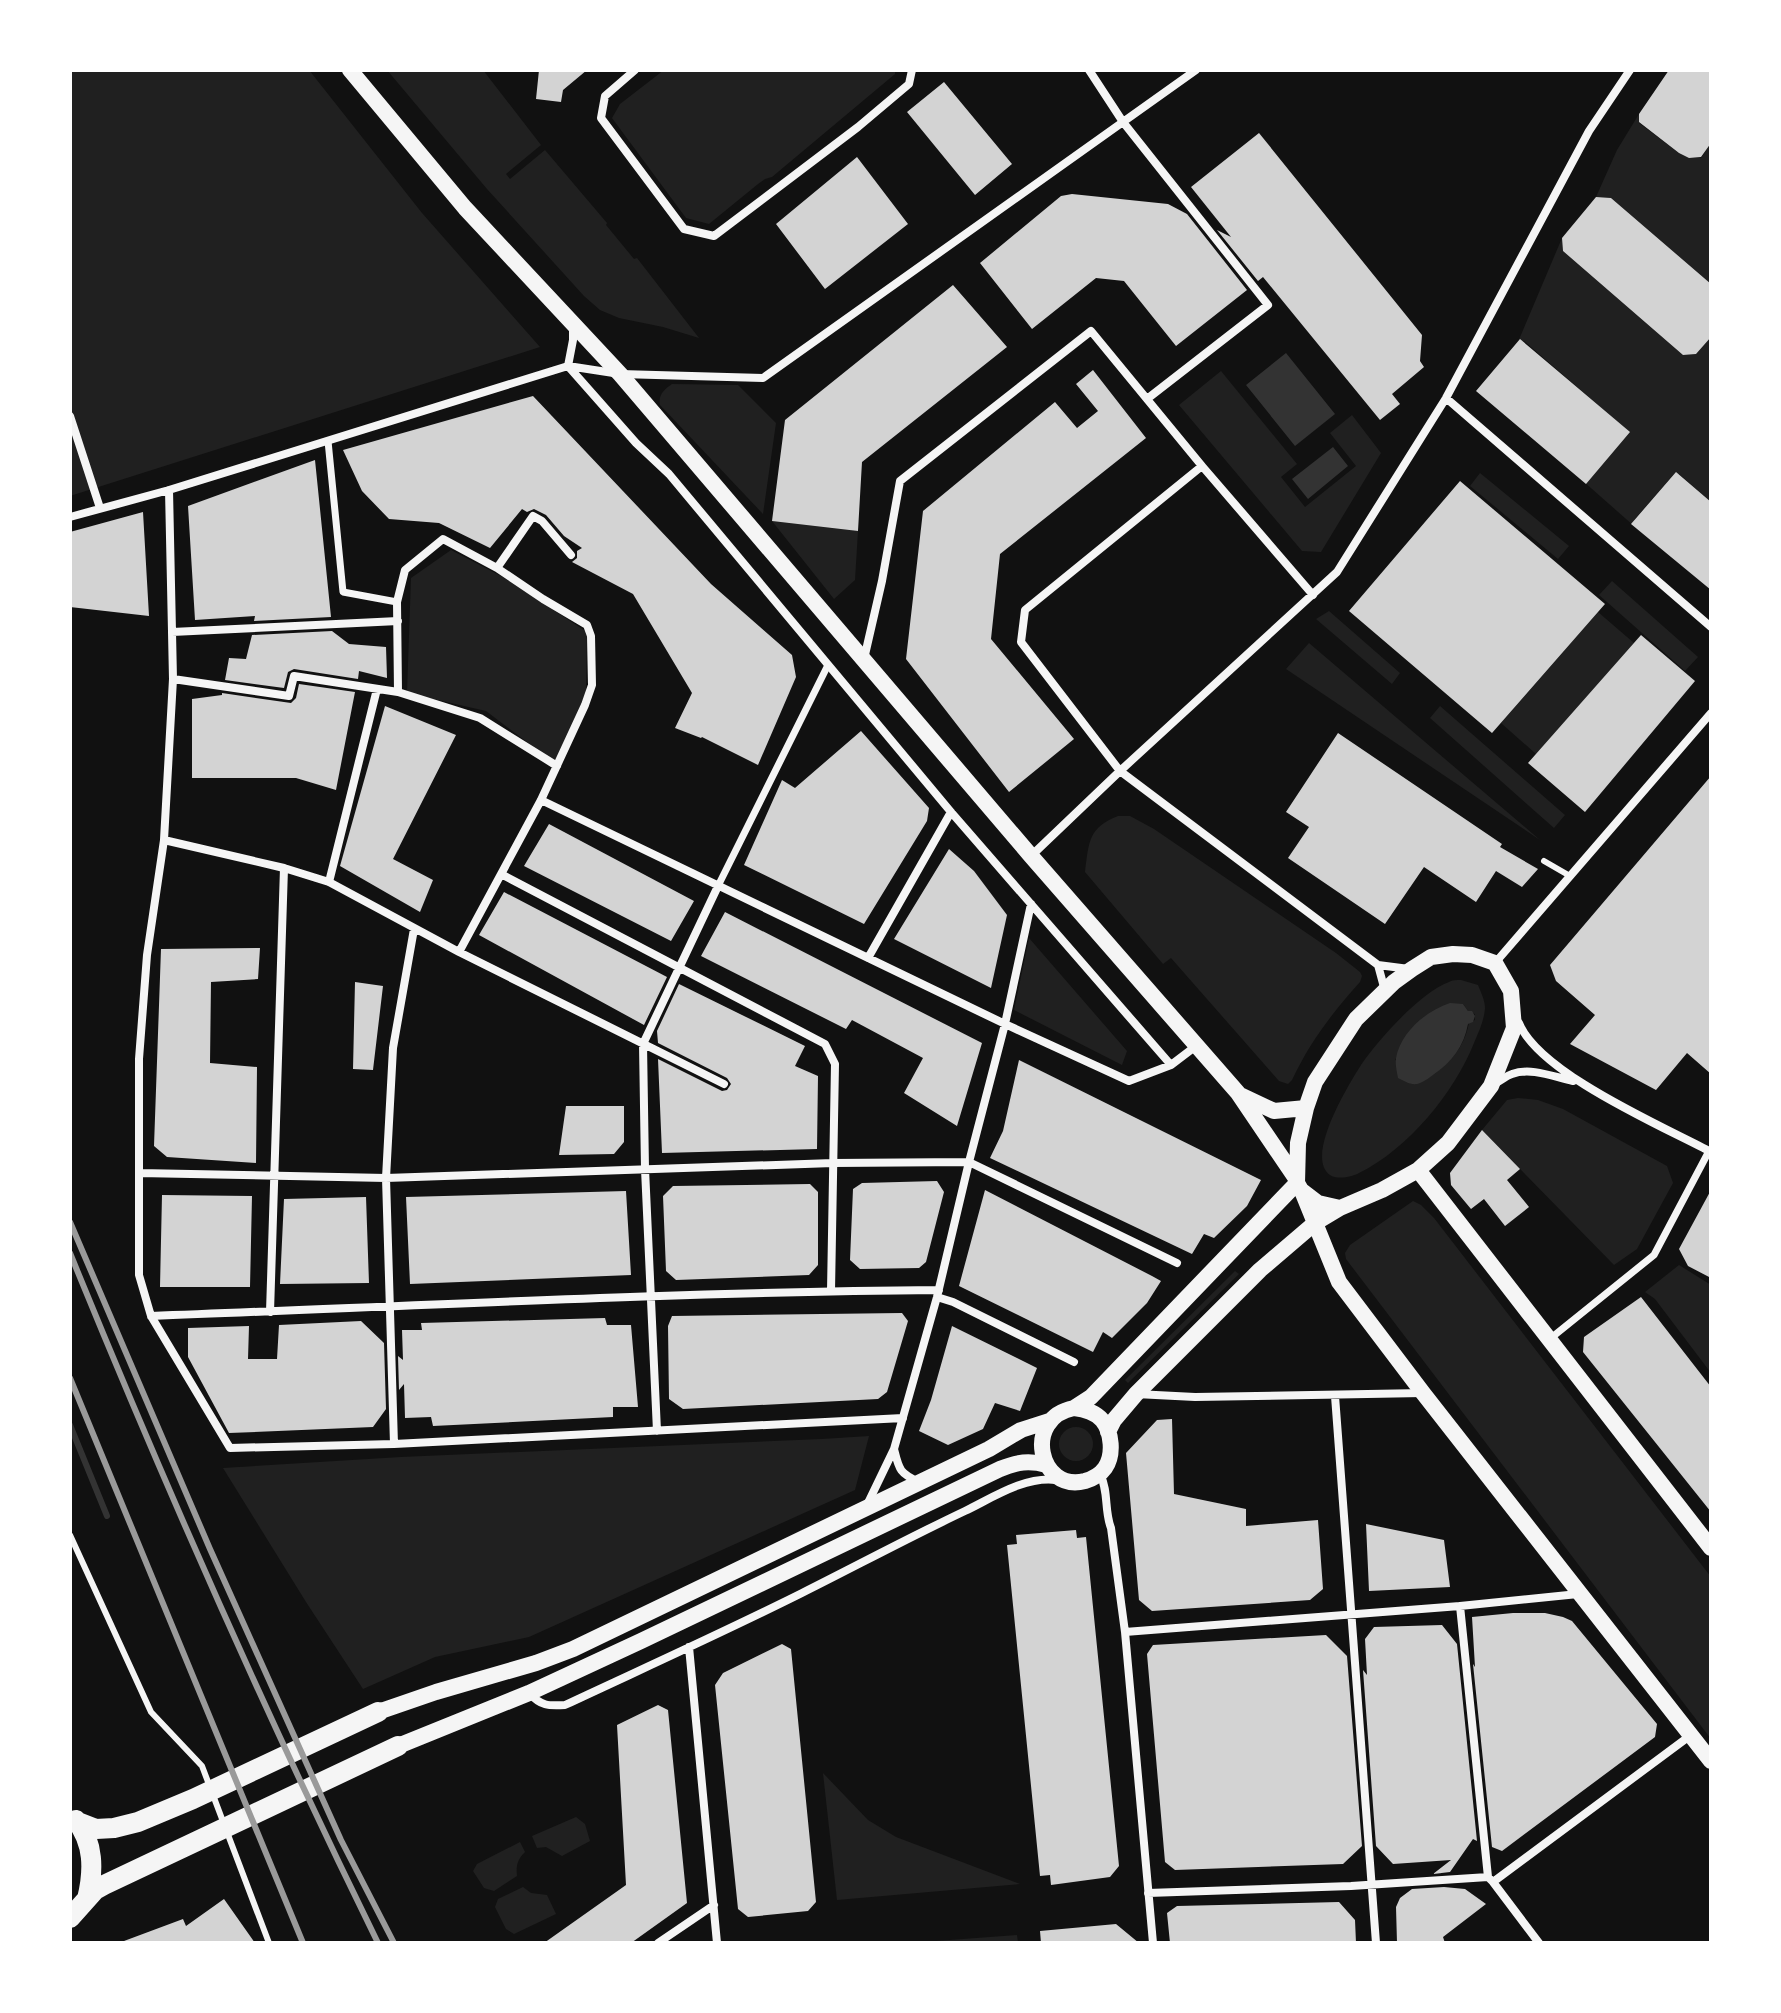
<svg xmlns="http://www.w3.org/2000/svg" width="1781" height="2013" viewBox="0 0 1781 2013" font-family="'Nunito Sans',sans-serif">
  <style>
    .green { fill: #202020; fill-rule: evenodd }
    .water { fill: #333 }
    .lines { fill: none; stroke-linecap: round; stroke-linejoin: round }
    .stream { stroke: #333; stroke-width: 6 }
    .building { fill: #d3d3d3 }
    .service { stroke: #f5f5f5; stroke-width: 6 }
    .pedestrian { stroke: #f5f5f5; stroke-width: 7 }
    .minor { stroke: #f5f5f5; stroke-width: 8 }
    .secondary { stroke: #f5f5f5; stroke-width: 16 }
    .trunk { stroke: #f5f5f5; stroke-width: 20 }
    .rail { stroke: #9a9a9a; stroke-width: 6 }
  </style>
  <rect width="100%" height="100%" fill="#111"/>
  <path class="green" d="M70 70H309L422 213 540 347 70 496Z
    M387 70H483L541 145 506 174 510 179 545 150 607 223 606 225 634 259 637 258 699 338 663 327 619 318 600 310 584 296 487 189Z
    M664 70H895V74L772 177 765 179 758 184 709 224 686 218 612 118 620 104Z
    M1639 114V123L1679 153 1689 158H1701L1711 143V284L1611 198 1596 197 1617 150Z
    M1562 238 1563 251 1683 355 1696 354 1711 337V502L1679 474H1674L1634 520V526L1583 481H1588L1627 435V430L1524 341 1518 342Z
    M1221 371 1297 464 1281 477 1305 507 1356 466 1330 433 1352 415 1381 453 1321 552 1302 551 1179 405Z
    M672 384 738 385 776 423 763 514 660 405C658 394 665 389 672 384Z
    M1480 473 1569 546 1558 559 1470 486Z
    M772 521 858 531 855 580 834 599Z
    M451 550 501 576 587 632 586 692 556 764 486 711 407 693 411 578Z
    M1612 581 1698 657 1685 671 1599 595Z
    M1329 611 1400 673 1392 684 1316 619Z
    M1598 612 1634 643 1536 754 1501 723Z
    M1309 643 1540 840 1286 669Z
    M1440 706 1565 815 1554 828 1430 718Z
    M1118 816H1130L1154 829 1336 953 1360 972 1362 976 1360 982C1332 1013 1310 1042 1292 1080L1288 1084 1279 1081 1171 958 1163 964 1085 872C1089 842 1088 828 1118 816Z
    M1029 938 1127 1051 1122 1065 1014 1010Z
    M1461 980 1478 985C1481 993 1485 1000 1485 1008 1484 1021 1479 1031 1474 1043 1454 1093 1408 1149 1359 1173 1352 1177 1337 1180 1330 1175 1304 1157 1349 1084 1361 1065 1377 1041 1422 991 1449 982 1452 980 1457 980 1461 980ZM1463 1004 1468 1011 1475 1014V1020L1469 1023C1464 1048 1450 1063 1430 1077L1395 1060 1408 1034Z
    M1518 1098 1538 1100 1563 1109 1667 1166 1673 1183 1637 1249 1614 1265 1482 1130 1507 1100Z
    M1413 1201 1421 1205 1434 1218 1711 1577V1739L1346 1259 1345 1253 1350 1245Z
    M1679 1265 1711 1285V1373L1655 1299 1645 1292Z
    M1235 1271 1239 1274 1128 1383 1125 1380Z
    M1059 1444a17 17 0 1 1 34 0a17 17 0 1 1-34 0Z
    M869 1436 855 1490 529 1637 435 1657 363 1689 306 1602 223 1468 401 1457 822 1439Z
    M823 1773 868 1820 896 1837 1020 1884 837 1900Z
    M576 1817 585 1824 590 1841 562 1856 546 1847 537 1848 532 1836Z
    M520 1842 525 1852C517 1860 516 1866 517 1876L494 1891 484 1888 473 1871 477 1864Z
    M523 1887 531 1893 547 1895 556 1914 514 1934 506 1929 495 1907 498 1899Z
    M1017 1935 1018 1943H909Z"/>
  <path class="water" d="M1286 353 1335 414 1295 446 1246 385Z
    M1333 447 1348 466 1308 499 1292 479Z
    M1450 1003 1463 1004 1468 1011H1472L1475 1016 1473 1022 1468 1024C1464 1046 1452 1062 1433 1075 1429 1078 1422 1083 1417 1084 1410 1085 1404 1081 1398 1078 1397 1072 1395 1064 1396 1058 1401 1032 1426 1011 1450 1003Z"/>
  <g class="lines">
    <path class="stream" d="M70 1425 107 1516"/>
  </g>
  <path class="building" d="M539 70H587L563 90 561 102 536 99Z
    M1669 70H1711V143L1701 157 1689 158 1679 153 1639 122V114Z
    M944 82 1012 164 975 195 907 112Z
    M1259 133 1422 335 1420 361 1424 367 1392 394 1400 404 1380 420 1263 277 1258 281 1217 230 1231 237 1191 187Z
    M857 157 908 224 825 289 776 224Z
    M1072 194 1168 204 1187 214 1247 290 1176 346 1124 281 1096 278 1032 329 980 263 1061 196Z
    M1596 197 1611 198 1711 284V337L1696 354 1683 355 1563 251 1562 238Z
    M953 285 1007 347 862 462 858 531 772 521 785 420Z
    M1520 339 1630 432 1586 484 1476 391Z
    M1093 370 1146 438 1000 554 991 639 1074 739 1009 792 906 659 923 511 1055 402 1077 428 1098 411 1076 384Z
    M533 396 711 584 792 655 796 677 758 765 702 737 701 738 675 728 692 693 633 594 572 562 577 558V551L582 548 564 536 546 515 534 509 527 512 522 509 490 548 439 523 389 519 362 491 343 450Z
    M315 460 331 617 254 621 255 616 195 620 188 506Z
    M1676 472 1711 502V590L1631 524Z
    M1460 481 1605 604 1492 733 1349 611Z
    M143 512 149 616 70 607V532Z
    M332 631 349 644 386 647 387 678 359 671 358 679 294 669 288 672 284 688 225 680 229 658 246 659 252 635Z
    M1641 635 1695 681 1585 812 1528 763Z
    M299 684 355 692 336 790 296 778H192V699L222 695V693L291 703 296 698Z
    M385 706 456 735 393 859 433 880 420 912 340 866Z
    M861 731 929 808 927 821 864 924 744 865 782 780 795 788Z
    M1338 733 1502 844 1500 847 1538 869 1522 887 1496 871 1476 902 1424 867 1385 924 1288 858 1309 827 1286 812Z
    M1711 776V1074L1687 1053 1656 1090 1570 1044 1595 1015 1556 981 1550 965Z
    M549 824 694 901 671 941 524 866Z
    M949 849 974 871 1007 915 991 988 894 939Z
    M504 892 667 977 644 1025 479 935Z
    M725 912 982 1043 957 1126 904 1093 923 1058 852 1020 846 1029 701 956Z
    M260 948 258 979 211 982 210 1063 257 1067 256 1163 167 1157 154 1146 161 949Z
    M355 982 383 986 373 1070 353 1069Z
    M679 984 805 1046 795 1066 818 1076 817 1149 662 1153 658 1059 722 1091 727 1090 731 1084 727 1078 658 1043 657 1031Z
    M1019 1060 1261 1180 1247 1206 1214 1238 1204 1234 1192 1254 990 1158 1003 1131Z
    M566 1106H624V1142L614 1154 559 1155Z
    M1482 1130 1520 1169 1507 1180 1529 1207 1505 1226 1484 1199 1471 1209 1451 1185 1450 1173Z
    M937 1181 944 1192 926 1262 919 1268 860 1269 850 1260 853 1189 862 1183Z
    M810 1184 818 1192V1265L809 1275 676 1280 666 1271 663 1196 673 1186Z
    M985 1190 1152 1276 1161 1281 1147 1303 1112 1338 1103 1332 1093 1352 959 1286Z
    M1711 1190V1278L1688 1266 1679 1249Z
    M626 1191 631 1275 410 1284 406 1197Z
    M162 1195 252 1196 250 1287H160Z
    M366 1197 369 1283 280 1284 284 1199Z
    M1641 1297 1711 1387V1512L1583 1352 1584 1337Z
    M902 1313 908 1321 887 1392 878 1399 683 1409 669 1399 668 1326 672 1316Z
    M605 1318 607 1325H631L638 1407H613V1417L433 1426 431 1417 405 1418 404 1384 399 1390 398 1356 403 1360 402 1330H422L421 1323Z
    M361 1321 384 1343 386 1409 373 1427 229 1433 188 1357V1328L249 1326 248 1359H277L279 1325Z
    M952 1326 1037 1368 1020 1411 995 1403 983 1429 948 1445 919 1431 931 1400Z
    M1172 1419 1174 1494 1246 1509V1526L1318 1520 1323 1589 1310 1600 1152 1611 1139 1600 1126 1453 1157 1420Z
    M1366 1524 1444 1540 1450 1587 1369 1591Z
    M1076 1530 1077 1538 1086 1537 1119 1866 1110 1877 1051 1885 1050 1875 1040 1876 1007 1545 1017 1544 1016 1535Z
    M1513 1613H1545L1563 1617 1572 1621 1657 1724 1655 1737 1502 1851 1492 1847 1473 1664 1475 1667 1472 1617Z
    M1442 1625 1457 1644 1477 1841 1473 1839 1450 1872 1433 1874 1451 1860 1393 1864 1376 1846 1363 1670 1367 1675 1365 1639 1374 1627Z
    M1326 1635 1347 1656 1362 1846 1343 1864 1175 1870 1165 1862 1147 1654 1153 1645Z
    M782 1644 791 1649 816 1902 808 1911 748 1917 738 1909 715 1685 723 1673Z
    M658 1705 668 1710 687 1903 631 1943H544L626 1885 617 1725Z
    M1444 1887 1465 1889 1486 1904 1443 1937 1445 1943H1397L1396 1907 1400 1898 1412 1889Z
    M224 1899 255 1943H124V1941L183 1919 186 1926Z
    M1339 1902 1355 1920 1356 1943H1170L1167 1913 1177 1906Z
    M1116 1924 1139 1943H1041L1040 1931Z"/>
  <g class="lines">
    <path class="service" d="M1544 861 1570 876
      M70 1535 151 1712 202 1766 269 1943"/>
    <path class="pedestrian" d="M328 441 343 592 397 602
      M719 884 828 665
      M1551 1338 1654 1255 1709 1151"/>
    <path class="minor" d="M635 70 605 96 601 118 684 229 714 236 858 127 909 84 912 70
      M1089 70 1123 122 1268 305 1147 399
      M573 327V340L568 366 636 443 669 474 951 812 1171 1065
      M1446 398 1711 627
      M70 416 100 508
      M1202 466 1025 610 1021 642 1120 771 1378 965
      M169 490 173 679 164 840 147 955 139 1059V1275L151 1316 230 1448 394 1444 903 1418
      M70 517 169 490 568 366 620 374 763 378 1196 70
      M172 632 398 621
      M864 659 882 581 900 481 1091 331 1202 466 1313 595
      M173 679 289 696 294 676 398 692 480 718 557 766
      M398 692 397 602 405 570 443 539 497 568 533 516 542 521 571 555
      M541 800 1005 1024 1129 1081 1171 1065 1196 1046
      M164 840 284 868 329 882 459 952 724 1084
      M1031 856 1120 771 1337 572 1446 398 1589 131 1630 70
      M501 874 825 1044 835 1064 831 1291
      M329 882 377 689
      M459 952 541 800 585 705 592 685 591 636 587 625 543 599 497 568
      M868 958 951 812
      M1495 963 1711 713
      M1378 965 1409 969
      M1378 965 1385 991
      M1519 1023C1539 1073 1662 1126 1711 1152
      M1494 1084C1500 1081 1506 1076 1512 1074 1531 1067 1554 1077 1573 1081
      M139 1173 386 1178 833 1163 969 1162 1177 1263
      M937 1297 953 1302 1074 1362
      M270 1312 284 868
      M151 1316C414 1306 676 1292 939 1290
      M1136 1394 1195 1397 1423 1393
      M1335 1396 1376 1943
      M657 1431 645 1169 643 1044 719 884
      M394 1444 386 1178 393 1048 414 929
      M894 1449 937 1297 969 1162 1005 1024 1031 904
      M1100 1474C1109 1492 1104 1510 1111 1528L1125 1632 1153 1943
      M867 1505 894 1449C899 1469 899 1473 919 1482
      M1460 1606 1488 1877
      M1125 1632 1460 1606 1578 1594
      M689 1647 717 1943
      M529 1693C541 1706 548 1706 565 1705 644 1668 724 1632 802 1593 856 1566 910 1537 965 1511 992 1498 1025 1476 1056 1480
      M1493 1882 1539 1943
      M1148 1893 1351 1886 1488 1877 1493 1882 1691 1735
      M658 1943 714 1905"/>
    <path class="secondary" d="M350 70 465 208 620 374 1031 856 1238 1093 1297 1180
      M1240 1095 1274 1111 1306 1108
      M1418 1170 1711 1548
      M1302 1191 1339 1282 1423 1393 1711 1761
      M1074 1408 1091 1397 1297 1183
      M1074 1408C1084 1409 1095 1412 1102 1420 1112 1432 1114 1455 1105 1468 1100 1475 1092 1479 1085 1481 1039 1493 1022 1418 1074 1408Z
      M1108 1432 1114 1420 1136 1394 1260 1270 1315 1223 1340 1208 1382 1190 1418 1170 1448 1143 1491 1086 1514 1028 1511 991 1495 963 1472 955 1453 954 1431 957 1412 969 1394 982 1356 1019 1315 1082 1306 1108 1298 1143 1297 1183 1301 1190 1318 1203 1340 1208
      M378 1712 436 1692 536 1663 573 1649 989 1449 1021 1430 1049 1421
      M398 1746 529 1693 641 1641 1000 1469C1017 1462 1029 1460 1047 1465"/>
    <path class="trunk" d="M76 1820C94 1843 94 1870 87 1899
      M78 1822 96 1829 114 1828 138 1822 193 1799 378 1712
      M70 1918 95 1890 104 1885 398 1746"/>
    <path class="rail" d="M70 1222 210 1549 341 1840 394 1943
      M70 1253C165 1486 267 1717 378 1943
      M70 1378 303 1943"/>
  </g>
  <rect width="1781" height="2013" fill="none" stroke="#ffffff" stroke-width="144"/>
</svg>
